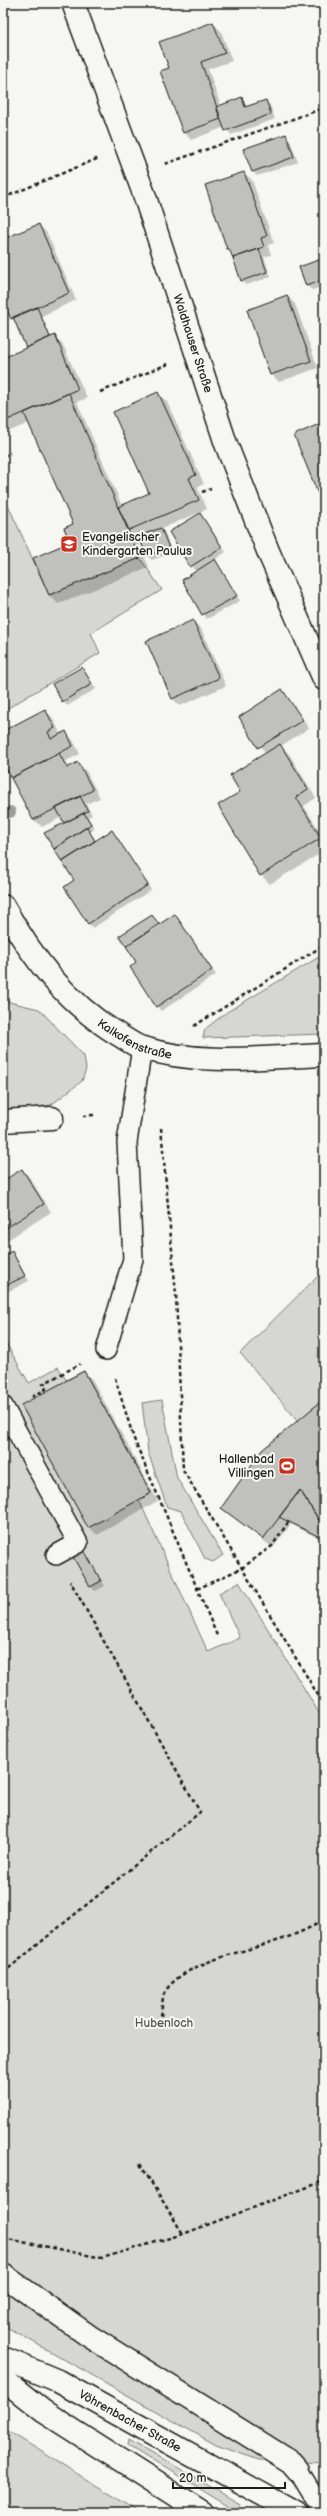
<svg xmlns="http://www.w3.org/2000/svg" width="327" height="2516" viewBox="0 0 327 2516" font-family="'Balsamiq Sans',sans-serif">
  <style>
    .green { fill: #d6d6d2; stroke: #797977 }
    .shadow { fill: #0003 }
    .building { fill: #c0c0bd; stroke: #1c1c1c }
    .lines { fill: none; stroke-linecap: round; stroke-linejoin: round }
    .service-casing { stroke: #1c1c1c; stroke-width: 22 }
    .pedestrian-casing { stroke: #1c1c1c; stroke-width: 25 }
    .minor-casing { stroke: #1c1c1c; stroke-width: 25 }
    .tertiary-casing { stroke: #1c1c1c; stroke-width: 25 }
    .path { stroke: #1c1c1c; stroke-width: 2.5; stroke-dasharray: 4 3; stroke-linecap: butt }
    .service { stroke: #f6f6f2; stroke-width: 19 }
    .pedestrian { stroke: #f6f6f2; stroke-width: 22 }
    .minor { stroke: #f6f6f2; stroke-width: 22 }
    .tertiary { stroke: #f6f6f2; stroke-width: 22 }
    .tree { fill: #9d9d9b }
    .labels { text-anchor: middle; stroke-width: 4; stroke-linejoin: round; paint-order: stroke }
    .street-label { font-size: 12px; fill: #1c1c1c; stroke: #f6f6f2 }
    .poi-label { font-size: 12px; fill: #1c1c1c; stroke: #f6f6f2; text-anchor: start }
    .park-label { font-size: 12px; fill: #545453; stroke: #f6f6f2 }
  </style>
  <rect width="100%" height="100%" fill="#f6f6f2"/>
  <filter id="ink" filterUnits="userSpaceOnUse"><feTurbulence type="fractalNoise" baseFrequency=".025" numOctaves="2"/><feDisplacementMap in="SourceGraphic" scale="8" xChannelSelector="R" yChannelSelector="G"/><feConvolveMatrix kernelMatrix="1 2 1 2 8 2 1 2 1" color-interpolation-filters="sRGB"/></filter>
  <g filter="url(#ink)">
    <path class="green" d="M3 494 49 595 140 558 162 590 91 633 100 653 3 711Z
      M324 954V1034L203 1038 205 1029 227 1012Z
      M3 998 5 1001 39 1009 84 1056 86 1069 82 1081 51 1105 3 1112Z
      M324 1270V1399L298 1421 240 1353Z
      M3 1338 29 1383 58 1367 66 1380 84 1371 151 1493 139 1500 208 1652 240 1638 219 1593 239 1582 324 1721V2463L259 2460 216 2445 3 2325Z
      M162 1400 177 1478 223 1555 213 1562 205 1559 181 1511 167 1507 148 1452 142 1403Z
      M3 2428 141 2513H3Z
      M129 2439 240 2504 236 2511 128 2445Z"/>
    <path class="shadow" d="M213 23 221 31 232 61 208 69 221 106 242 99 248 107 266 101 270 105 275 119 231 135 225 127 191 140 184 132 170 68Z
      M3 97 7 108 3 109Z
      M285 136 290 140 298 162 257 176 253 172 245 150Z
      M244 173 252 180 274 243 268 245 271 255 264 257 271 277 246 285 242 281 232 253 228 249Z
      M39 225 47 233 76 300 42 316 51 338 54 336 63 345 87 398 77 402 122 506 151 494 158 393 167 402 204 484 197 487 207 509 161 529 165 533 172 553 152 560 147 556 141 538 137 539 149 567 58 604 49 595 71 543 74 525 29 423 3 434V359L28 348 3 299V240Z
      M324 259V286L312 290 307 286 300 268Z
      M287 296 295 304 318 368 279 382 271 374Z
      M200 514 226 552 214 560 240 601 207 619 183 580 196 572 170 532Z
      M193 621 201 629 226 686 180 706 173 699Z
      M82 668 96 689 67 706 63 701Z
      M282 690 309 728 281 746 289 754 316 798 304 806 324 838V851L270 884 261 875 241 792 266 754 240 717Z
      M45 710 53 718 61 735 66 732 73 740 80 754 66 761 70 768 78 763 86 771 100 798 86 804 92 815 88 817 95 829 90 832 96 841 112 831 151 890 93 928 88 923 75 880 45 833 66 823 62 817 42 827 34 820 3 760V732Z
      M175 915 216 975 161 1011 157 1006 138 963 121 936 152 916 160 925Z
      M22 1170 30 1178 51 1212 6 1241 3 1237V1182Z
      M12 1252 29 1281 3 1294V1257Z
      M84 1372 92 1379 158 1501 97 1535 89 1527Z
      M324 1400V1541L291 1524 273 1548 222 1508Z
      M83 1550 105 1586 95 1591 91 1587Z"/>
    <path class="building" d="M213 22 225 53 201 62 221 119 183 133 160 71 169 68 159 42Z
      M242 97 245 107 266 100 271 114 225 131 216 107Z
      M286 134 294 157 252 172 243 149Z
      M244 172 267 236 261 238 264 247 233 258 229 249H227L205 185Z
      M39 224 69 293 11 319 3 301V239Z
      M259 249 267 272 241 281 233 258Z
      M324 258V280L306 286 299 267Z
      M287 295 311 361 270 375 247 310Z
      M37 307 50 337 26 348 13 317Z
      M55 335 78 389 3 422V358Z
      M158 392 196 475 189 478 199 500 129 530 118 507 149 493 113 412Z
      M69 393 140 558 49 595 33 558 70 542 64 528 73 524 24 413Z
      M324 422V505L323 506 294 435Z
      M200 513 222 547 190 567 169 532Z
      M161 528 169 548 146 556 139 536Z
      M215 559 237 596 202 615 182 580Z
      M193 620 219 678 172 699 146 641Z
      M82 667 92 684 62 702 52 684Z
      M282 689 303 720 258 748 239 717Z
      M45 709 55 728 48 732 51 739 66 731 73 746 11 778 3 763V731Z
      M280 744 308 789 296 797 321 838 260 876 218 805 240 792 230 775Z
      M59 753 67 768 78 762 93 790 33 820 11 778Z
      M80 796 88 811 64 823 56 808Z
      M84 813 91 824 54 849 44 833Z
      M87 827 95 841 62 862 54 849Z
      M112 830 148 885 88 924 64 887 74 880 62 862Z
      M175 914 212 970 156 1007 130 967 136 962 126 946Z
      M152 915 159 924 126 946 119 936Z
      M22 1169 44 1204 3 1230V1181Z
      M12 1251 25 1276 3 1287V1256Z
      M84 1371 151 1493 88 1528 21 1405Z
      M324 1399V1528L300 1490 263 1539 221 1508 262 1450Z
      M300 1490 324 1528V1539L279 1517Z
      M83 1548 101 1581 90 1587 72 1555Z"/>
    <g class="lines">
      <g class="service-casing">
        <path id="service" d="M106 1350 133 1259 127 1142 142 1048
          M3 1406 78 1543 56 1555
          M298 2470 324 2513"/>
      </g>
      <g class="pedestrian-casing">
        <path id="pedestrian" d="M3 1121 52 1118
          M3 2275 89 2336 291 2462 298 2470"/>
      </g>
      <g class="minor-casing">
        <g id="minor">
          <path id="s1" d="M73 3 144 194 226 444 268 551 324 679"/>
        </g>
      </g>
      <g class="tertiary-casing">
        <g id="tertiary">
          <path id="s2" d="M3 906C33 959 66 1003 119 1035 126 1039 135 1046 143 1048 201 1066 265 1057 324 1055"/>
          <path id="s3" d="M3 2358 58 2381 296 2513"/>
          <path d="M3 2379 43 2411 203 2513"/>
        </g>
      </g>
      <path class="path" d="M165 164 324 108
        M3 198 99 158
        M100 392 168 364
        M3 456 10 453
        M202 492 211 489
        M194 1026 324 945
        M83 1116 94 1115
        M161 1128 176 1294 183 1470 324 1705
        M115 1378 134 1439 218 1638
        M32 1397 46 1389 43 1384 80 1364
        M197 1589 242 1568 272 1546 289 1521
        M3 1973 200 1812 70 1581
        M161 2016C162 2009 162 2000 164 1994 178 1965 237 1953 264 1945 284 1939 306 1931 324 1920
        M140 2164 183 2234
        M3 2238 102 2258 183 2234 324 2181"/>
      <use href="#service" class="service"/>
      <use href="#pedestrian" class="pedestrian"/>
      <use href="#minor" class="minor"/>
      <use href="#tertiary" class="tertiary"/>
    </g>
    <circle class="tree" cx="10" cy="812" r="6"/>
  </g>
  <defs>
    <g id="school-square" transform="scale(0.9)"><rect x="-9" y="-9" width="18" height="18" rx="4" fill="#c8321e" stroke="#f6f6f2"/><path d="M0-5L7-2L0 1L-7-2ZM-4 1L0 2.5L4 1V4Q0 6-4 4Z" fill="#fff"/></g>
    <g id="stadium-square" transform="scale(0.9)"><rect x="-9" y="-9" width="18" height="18" rx="4" fill="#c8321e" stroke="#f6f6f2"/><path d="M0-5a6.5 5 0 1 0 0 10a6.5 5 0 1 0 0-10ZM-3.5-1.8h7v3.6h-7Z" fill="#fff"/></g>
  </defs>
  <g fill-rule="evenodd">
    <use href="#school-square" x="69" y="544"/>
    <use href="#stadium-square" x="287" y="1466"/>
  </g>
  <g class="labels">
    <g class="street-label">
      <text dy="4" stroke="none"><textPath href="#s1" startOffset="361">Waldhauser Straße</textPath></text>
      <text dy="4" stroke="none"><textPath href="#s2" startOffset="192">Kalkofenstraße</textPath></text>
      <text dy="4" stroke="none"><textPath href="#s3" startOffset="142">Vöhrenbacher Straße</textPath></text>
    </g>
    <g class="poi-label">
      <text x="82" y="541">Evangelischer<tspan x="82" dy="14">Kindergarten Paulus</tspan></text>
      <text x="274" y="1463" text-anchor="end">Hallenbad<tspan x="274" dy="14">Villingen</tspan></text>
    </g>
    <g class="park-label">
      <text x="164" y="2027">Hubenloch</text>
    </g>
  </g>
  <rect width="327" height="2516" fill="none" stroke="#f6f6f2" stroke-width="16"/>
  <rect x="8" y="8" width="311" height="2500" fill="none" stroke="#1c1c1c" stroke-width="1.5" filter="url(#ink)"/>
  <path d="M173 2482v6h112v-6" fill="none" stroke="#1c1c1c" stroke-width="2"/>
  <text x="179" y="2482" font-size="12" fill="#1c1c1c" stroke="#f6f6f2" stroke-width="3" paint-order="stroke">20 m</text>
</svg>
